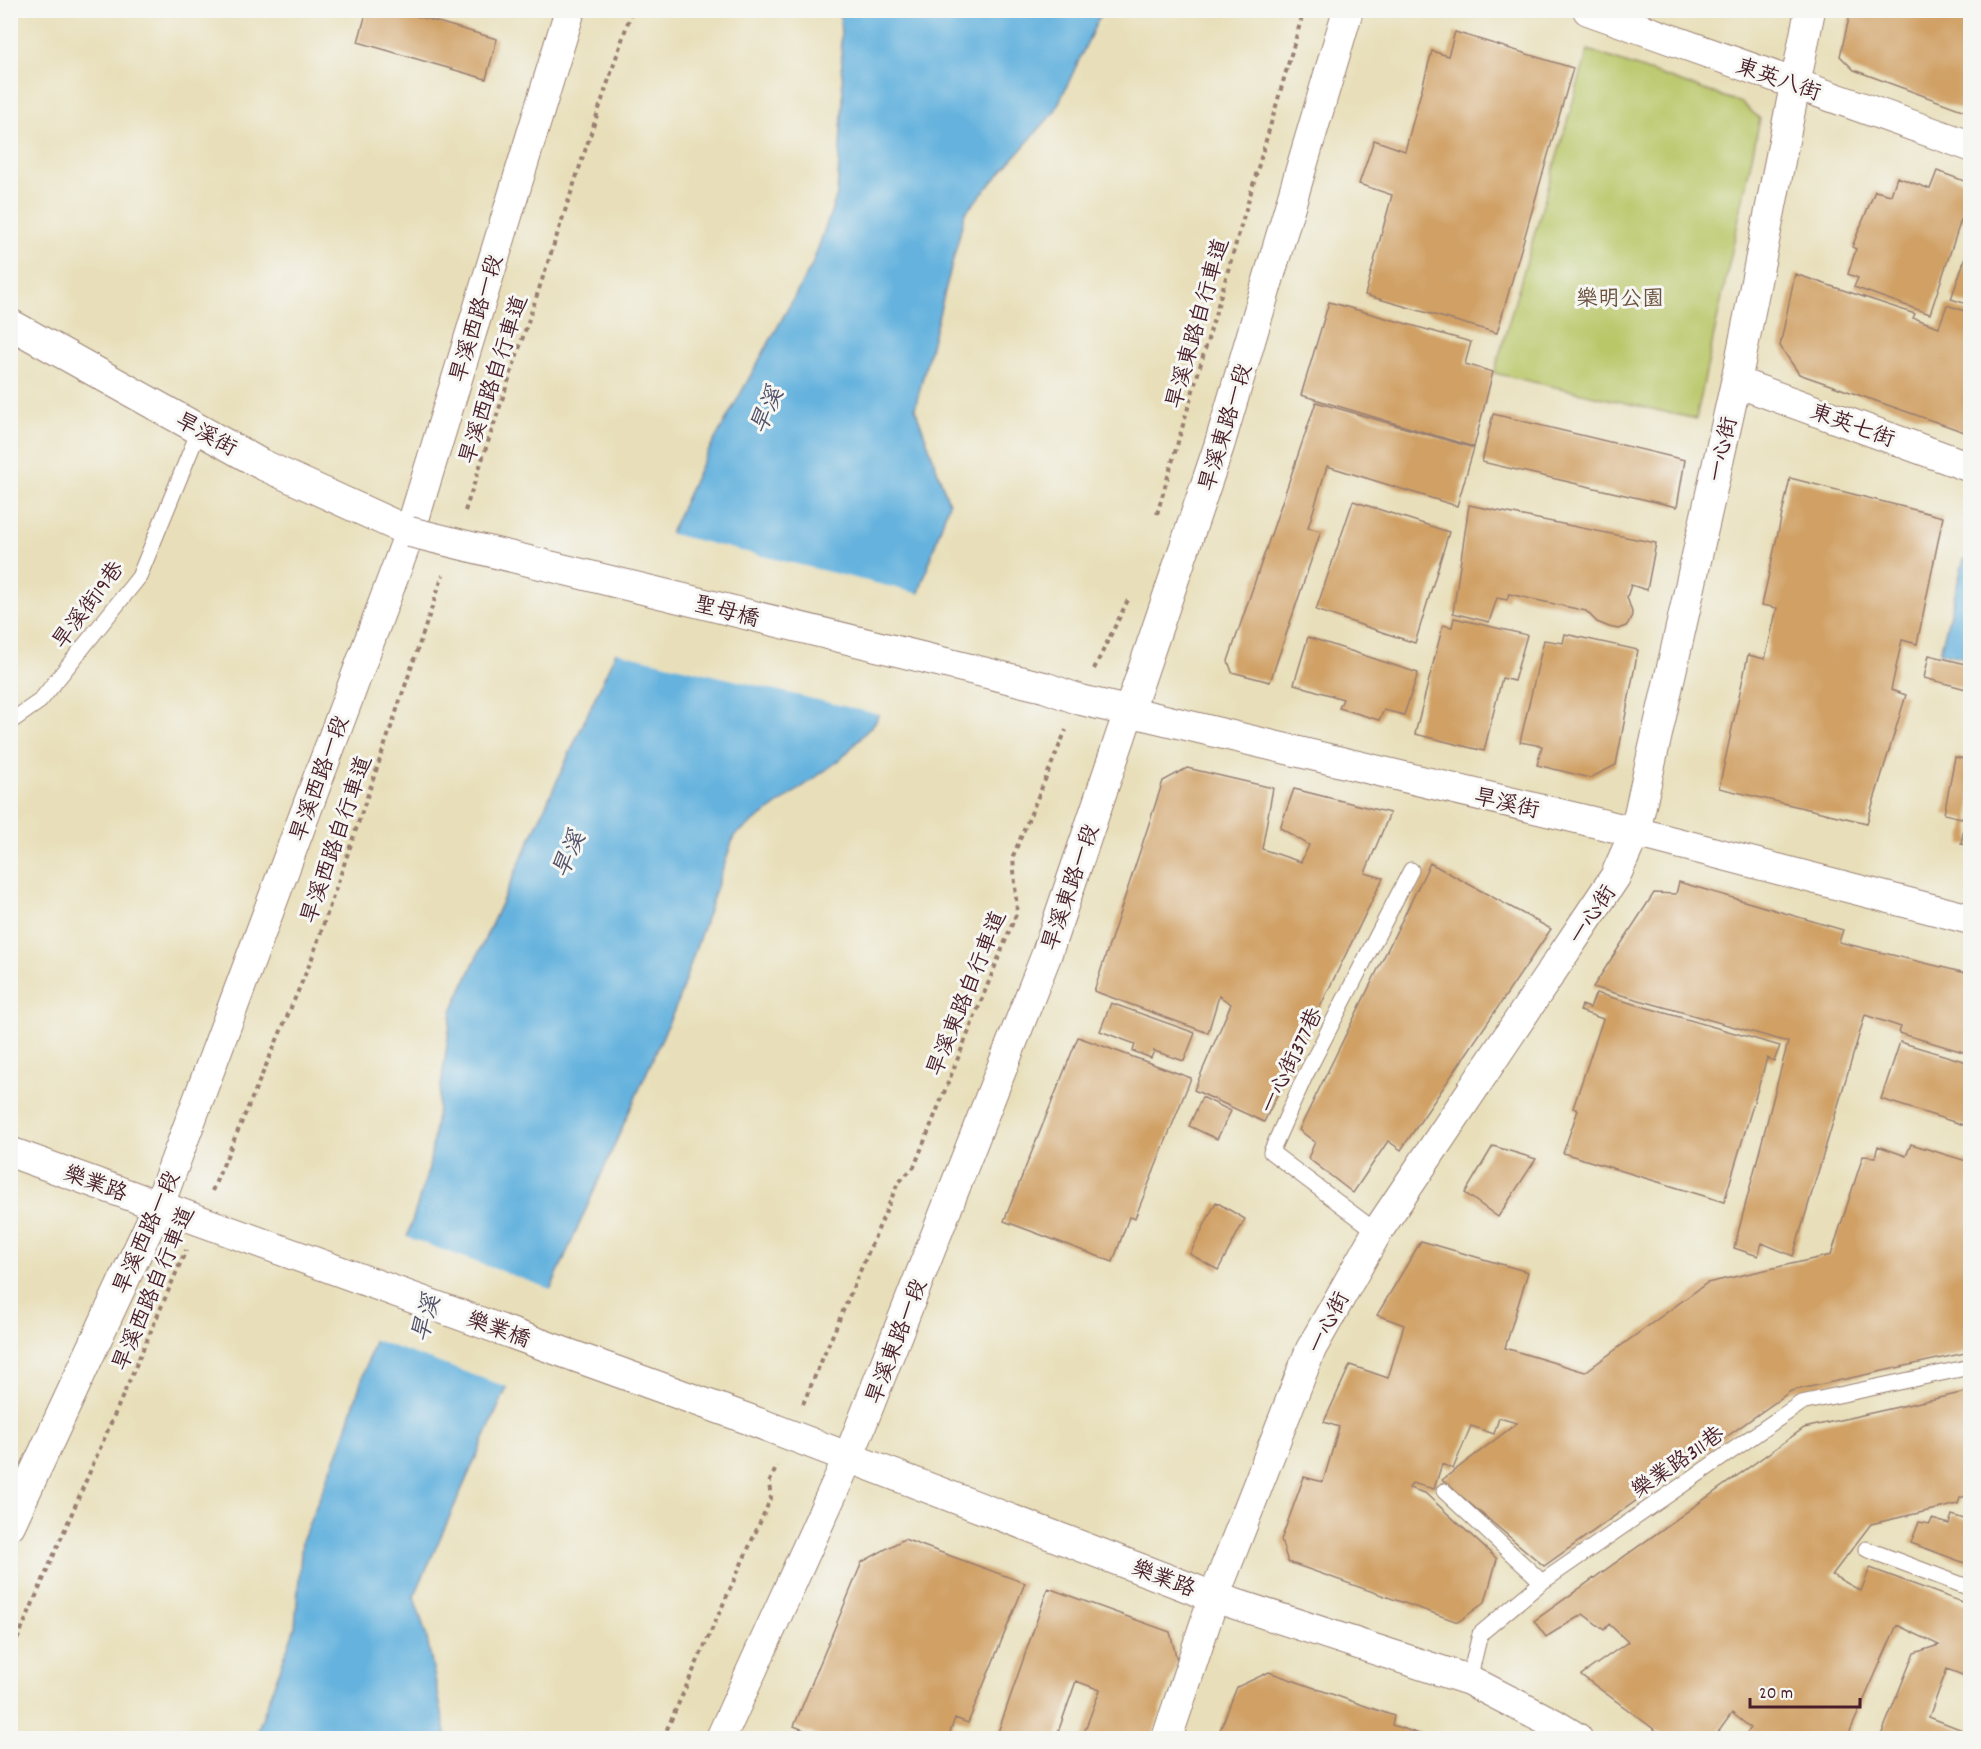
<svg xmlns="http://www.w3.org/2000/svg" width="1981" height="1749" viewBox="0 0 1981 1749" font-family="Dekko,'LXGW WenKai TC',sans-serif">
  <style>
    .green { fill: #b9c769; stroke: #82734a; stroke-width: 1.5 }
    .water { fill: #65b2de; stroke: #586884; stroke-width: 1.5 }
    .pier { fill: #e8dfba }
    .building { fill: #d0a065 }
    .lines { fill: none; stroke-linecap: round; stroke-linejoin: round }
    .lane-casing { stroke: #997f72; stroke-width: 17 }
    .street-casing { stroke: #997f72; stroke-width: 32 }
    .path { stroke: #997f72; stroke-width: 4; stroke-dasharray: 4.5 4.5; stroke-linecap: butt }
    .lane { stroke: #fff; stroke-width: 15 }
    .street { stroke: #fff; stroke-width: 30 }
    .street-bridge-casing { stroke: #997f72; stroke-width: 32; stroke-linecap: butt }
    .street-bridge { stroke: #fff; stroke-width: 30 }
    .labels { text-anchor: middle; stroke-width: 6; stroke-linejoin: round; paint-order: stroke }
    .street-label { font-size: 22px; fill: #4a1f2b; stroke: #f6f6f2 }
    .park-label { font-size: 22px; fill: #6b513e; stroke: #f6f6f2 }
    .water-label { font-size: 24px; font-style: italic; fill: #53526a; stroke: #f6f6f2 }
  </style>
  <rect width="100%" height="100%" fill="#f6f6f2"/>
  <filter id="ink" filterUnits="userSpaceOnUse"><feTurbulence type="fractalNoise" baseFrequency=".0167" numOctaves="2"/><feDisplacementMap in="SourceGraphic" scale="12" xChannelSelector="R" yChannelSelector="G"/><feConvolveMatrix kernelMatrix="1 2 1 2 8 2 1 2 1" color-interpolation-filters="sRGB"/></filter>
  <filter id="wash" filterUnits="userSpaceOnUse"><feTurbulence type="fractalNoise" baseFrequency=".008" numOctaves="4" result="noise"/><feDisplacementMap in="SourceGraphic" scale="24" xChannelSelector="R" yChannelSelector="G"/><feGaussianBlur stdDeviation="1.35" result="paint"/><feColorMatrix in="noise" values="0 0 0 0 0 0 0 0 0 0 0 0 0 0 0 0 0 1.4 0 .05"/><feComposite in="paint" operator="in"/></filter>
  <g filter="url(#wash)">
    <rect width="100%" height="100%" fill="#e8dfba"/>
    <path class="green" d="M1588 50 1742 103 1760 119 1696 419 1494 373Z"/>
    <path class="water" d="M840 11H1102L1055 111 965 213 915 408 949 503 876 721 841 759 734 836 677 1004 414 1597 426 1634 447 1738H255L295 1627 302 1541 342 1442 429 1168 452 1011 703 461 812 265 837 195 843 99Z
      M1964 559 1970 561V659L1940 652Z"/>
    <path class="pier" d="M667 533 921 594 881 715 612 651Z
      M404 1236 553 1290 510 1388 372 1339Z"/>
    <g id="blocks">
      <path class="building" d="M367 10H396L497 39 486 79 358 42Z
        M1851 10H1970V113L1854 70 1840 56Z
        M1455 32 1573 68 1497 333 1365 295 1392 195 1359 184 1374 140 1405 151 1432 51 1448 56Z
        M1937 171 1970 183V223L1961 220 1930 314 1854 287 1858 278 1848 274 1856 249 1852 247 1875 191 1891 195 1897 177 1930 189Z
        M1970 244V305L1951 299Z
        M1795 274 1915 314 1913 318 1939 327 1947 305 1970 313V434L1799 374 1780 346Z
        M1329 302 1471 342 1465 364 1493 372 1474 447 1301 395Z
        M1316 402 1474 448 1457 506 1327 466 1308 528 1321 531 1270 682 1232 672 1228 661Z
        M1493 414 1685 460 1677 507 1482 462Z
        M1790 478 1943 517 1917 644 1902 640 1891 690 1906 695 1867 823 1719 788 1748 655 1765 659 1777 608 1762 605Z
        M1353 501 1449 532 1415 643 1316 610Z
        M1469 505 1656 543 1647 590 1631 585 1627 597 1632 612 1631 620 1626 626 1618 629 1609 627 1597 622 1586 611 1509 594 1507 600 1497 598 1489 622 1453 613Z
        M1454 618 1527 635 1514 681 1502 678 1484 751 1415 734 1443 625 1452 627Z
        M1565 634 1638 650 1616 765 1590 778 1537 765 1542 746 1520 742 1544 640 1563 643Z
        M1308 637 1418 673 1404 715 1384 710 1379 720 1339 708 1343 699 1294 684Z
        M1929 655 1970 665V690L1924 678Z
        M1970 737V846L1961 844 1966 819 1944 814 1955 757 1965 759Z
        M1187 768 1273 788 1262 849 1301 862 1309 845 1280 828 1294 789 1390 813 1365 873 1383 878 1264 1122 1194 1090 1231 1004 1219 996 1208 1033 1094 991 1163 781Z
        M1430 863 1551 929 1401 1150 1388 1141 1353 1193 1308 1158 1315 1142 1299 1130Z
        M1679 882 1843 930 1839 942 1970 974V1054L1899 1033 1901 1027 1865 1015 1793 1256 1762 1243 1758 1256 1734 1248 1788 1042 1593 987 1654 893 1676 894Z
        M1596 993 1780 1046 1774 1061 1767 1058 1724 1202 1563 1153 1578 1110 1573 1108 1603 1019 1580 1011 1582 1005 1590 1008Z
        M1111 1003 1195 1033 1184 1061 1154 1051 1151 1058 1133 1051 1135 1044 1100 1031Z
        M1078 1037 1191 1078 1135 1218 1129 1217 1113 1262 1004 1221Z
        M1900 1042 1970 1063V1127L1881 1099Z
        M1202 1097 1231 1111 1217 1139 1189 1126Z
        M1911 1144 1970 1162V1352L1791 1391 1544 1566 1442 1480 1517 1423 1499 1418 1494 1434 1471 1426 1453 1469 1442 1464 1434 1489 1412 1483 1409 1488 1425 1493 1497 1559 1485 1602 1458 1622 1288 1562 1281 1540 1304 1477 1323 1482 1339 1427 1324 1422 1350 1365 1388 1378 1404 1325 1377 1315 1421 1241 1528 1272 1505 1348 1585 1372 1707 1283 1831 1255 1863 1156 1875 1157 1878 1146 1906 1156Z
        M1493 1146 1536 1159 1498 1217 1465 1193Z
        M1216 1202 1245 1219 1218 1270 1190 1254Z
        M1970 1391V1494L1960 1498 1958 1504 1871 1524 1832 1575 1861 1591 1870 1568 1970 1605V1678L1947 1669 1929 1717 1970 1733V1738H1880L1914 1653 1939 1645 1897 1625 1847 1738H1742L1751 1728 1732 1713 1714 1738H1666L1581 1675 1628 1642 1609 1624 1604 1630 1583 1614 1546 1637 1534 1621 1804 1428Z
        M1952 1515 1970 1521V1565L1911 1543 1919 1522 1930 1524 1932 1519 1949 1524Z
        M904 1539 1025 1583 968 1723 955 1718 948 1738H823L794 1726 862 1562Z
        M1048 1588 1170 1632 1177 1660 1152 1738H1082L1100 1690 1076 1681 1056 1738H996Z
        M1269 1672 1394 1716 1392 1725 1432 1738H1217L1237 1687Z"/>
    </g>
  </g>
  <g filter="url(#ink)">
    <use href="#blocks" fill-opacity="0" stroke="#997f72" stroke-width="1.5"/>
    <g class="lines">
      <g class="lane-casing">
        <path id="lane" d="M10 722 40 701 139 577 200 428
          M1377 1232 1271 1152 1305 1076 1411 870
          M1444 1491 1542 1582
          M1866 1549 1970 1588
          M1469 1680 1480 1634 1542 1582 1801 1403 1970 1367"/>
      </g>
      <g class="street-casing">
        <path id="street" d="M1588 10 1970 146
          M10 324 261 464 410 532
          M1736 382 1970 467
          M1044 687 1081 700 1635 832 1970 919
          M10 1152 748 1419 1214 1597 1469 1680 1554 1724 1577 1738
          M10 1525 159 1205 410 532 570 10
          M721 1738 849 1456 1046 956 1219 446 1348 10
          M1167 1738 1214 1597 1311 1349 1377 1232 1615 877 1635 832 1736 382 1810 10"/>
      </g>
      <path class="path" d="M465 511 632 10
        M1157 514 1304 10
        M1094 669 1128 600
        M212 1191 311 961 443 575
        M803 1404 898 1183 914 1167 1017 912 1013 856 1066 730
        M10 1656 186 1250
        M663 1738 771 1498 769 1483 777 1466"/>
      <use href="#lane" class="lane"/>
      <use href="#street" class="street"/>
      <g class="street-bridge-casing">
        <path id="street-bridge" d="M410 532 1044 687"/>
      </g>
      <use href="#street-bridge" class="street-bridge"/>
    </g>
  </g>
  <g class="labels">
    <g class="street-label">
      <text transform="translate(1779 78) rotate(19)" y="8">東英八街</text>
      <text transform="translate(475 318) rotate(-73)" y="8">旱溪西路一段</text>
      <text transform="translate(1196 323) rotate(-74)" y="8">旱溪東路自行車道</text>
      <text transform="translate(492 379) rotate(-72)" y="8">旱溪西路自行車道</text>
      <text transform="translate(1853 424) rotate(20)" y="8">東英七街</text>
      <text transform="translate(1224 427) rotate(-73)" y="8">旱溪東路一段</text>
      <text transform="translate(207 433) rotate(29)" y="8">旱溪街</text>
      <text transform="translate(1721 449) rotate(-77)" y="8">一心街</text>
      <text transform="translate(87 604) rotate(-53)" y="8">旱溪街19巷</text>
      <text transform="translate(727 610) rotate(14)" y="8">聖母橋</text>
      <text transform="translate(318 778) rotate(-70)" y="8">旱溪西路一段</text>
      <text transform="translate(1507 802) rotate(13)" y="8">旱溪街</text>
      <text transform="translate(335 839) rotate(-71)" y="8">旱溪西路自行車道</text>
      <text transform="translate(1069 887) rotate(-71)" y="8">旱溪東路一段</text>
      <text transform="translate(1591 914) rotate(-56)" y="8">一心街</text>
      <text transform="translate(965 993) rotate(-68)" y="8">旱溪東路自行車道</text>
      <text transform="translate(1290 1060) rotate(-64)" y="8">一心街377巷</text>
      <text transform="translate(96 1182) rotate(20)" y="8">樂業路</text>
      <text transform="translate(145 1232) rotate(-66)" y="8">旱溪西路一段</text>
      <text transform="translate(152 1288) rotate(-67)" y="8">旱溪西路自行車道</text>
      <text transform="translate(1327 1322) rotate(-63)" y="8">一心街</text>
      <text transform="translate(499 1328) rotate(20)" y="8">樂業橋</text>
      <text transform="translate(895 1341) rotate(-69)" y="8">旱溪東路一段</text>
      <text transform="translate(1677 1461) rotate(-35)" y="8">樂業路311巷</text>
      <text transform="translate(1164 1577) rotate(21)" y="8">樂業路</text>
    </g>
    <g class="park-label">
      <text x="1620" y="305">樂明公園</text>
    </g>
    <g class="water-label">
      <text transform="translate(766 410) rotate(-66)" y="8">旱溪</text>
      <text transform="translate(568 854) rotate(-66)" y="8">旱溪</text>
      <text transform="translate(425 1318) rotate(-74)" y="8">旱溪</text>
    </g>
  </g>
  <rect width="1981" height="1749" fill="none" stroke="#f6f6f2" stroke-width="36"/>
  <path d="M1750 1698v9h110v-9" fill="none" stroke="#4a1f2b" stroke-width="3"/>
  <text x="1759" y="1698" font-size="18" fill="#4a1f2b" stroke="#f6f6f2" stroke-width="4.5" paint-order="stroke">20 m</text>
</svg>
